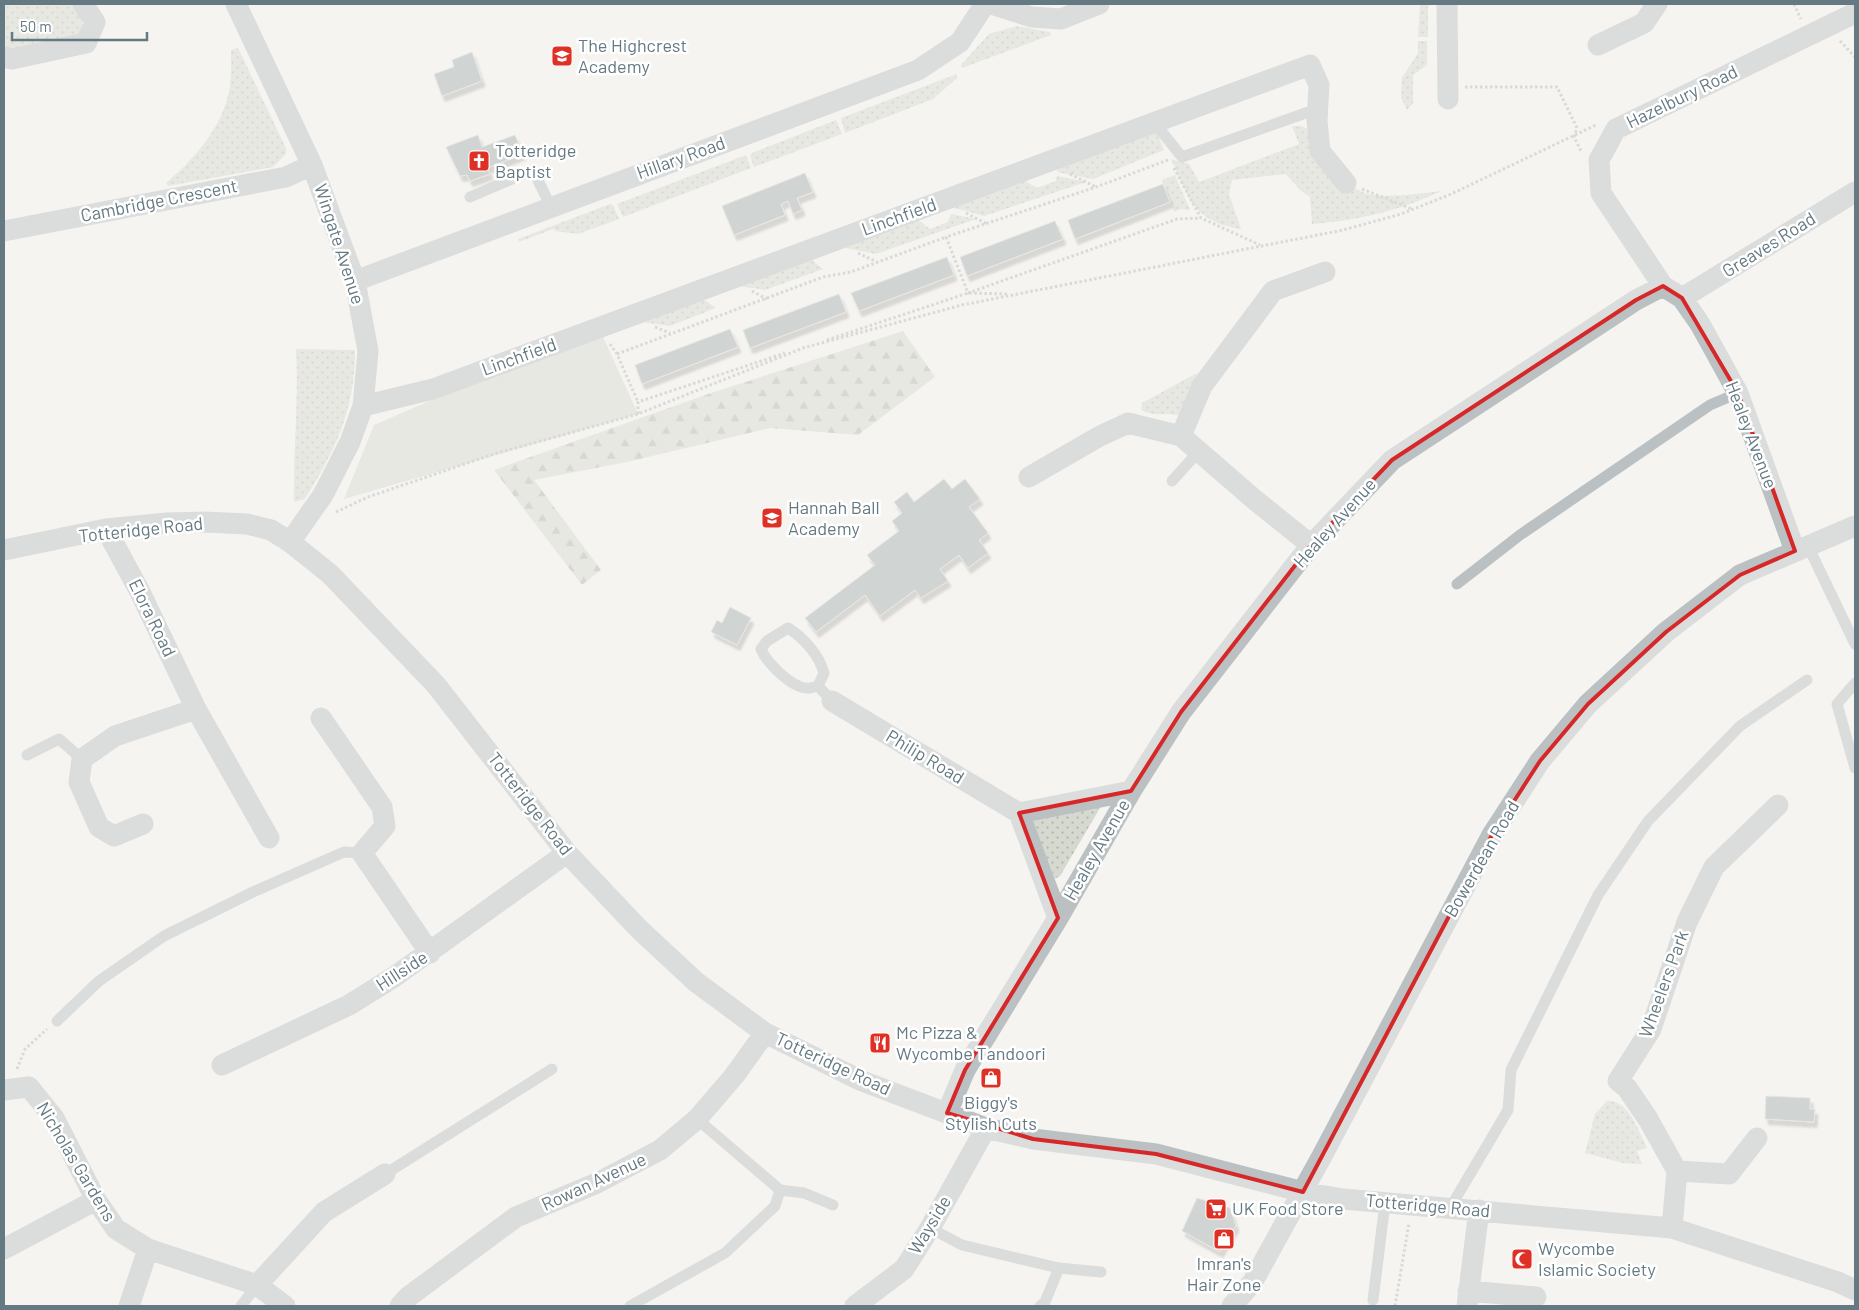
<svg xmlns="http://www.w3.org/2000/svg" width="1859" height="1310" viewBox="0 0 1859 1310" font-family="Barlow,sans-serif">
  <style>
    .grass { fill: url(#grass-dots) }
    .forest { fill: url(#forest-firs) }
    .green { fill: #d5d9d0 }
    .building { fill: #a2adb0; stroke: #d6d5d3; filter: url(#shadow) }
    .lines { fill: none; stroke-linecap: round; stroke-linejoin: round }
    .path { stroke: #b6babb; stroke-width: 3; stroke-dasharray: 2.5 2.5; stroke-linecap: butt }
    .service { stroke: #bbc1c3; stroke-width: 11 }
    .minor { stroke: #bbc1c3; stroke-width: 21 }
    .marked { fill: none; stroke: #d62828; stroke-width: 4; stroke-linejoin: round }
    .labels { text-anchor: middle; stroke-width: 5; stroke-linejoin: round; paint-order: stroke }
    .poi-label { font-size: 18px; fill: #647981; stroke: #fff; text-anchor: start }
    .street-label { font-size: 18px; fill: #647981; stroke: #fff }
  </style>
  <defs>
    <pattern id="grass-dots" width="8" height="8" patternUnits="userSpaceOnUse" patternTransform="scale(1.25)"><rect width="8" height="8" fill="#d5d9d0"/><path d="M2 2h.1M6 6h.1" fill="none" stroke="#b0b5ae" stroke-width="1.8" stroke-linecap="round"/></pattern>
    <pattern id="forest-firs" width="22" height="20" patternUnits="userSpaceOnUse" patternTransform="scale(1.25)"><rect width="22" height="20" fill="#d5d9d0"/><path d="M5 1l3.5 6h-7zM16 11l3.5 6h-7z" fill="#b0b5ae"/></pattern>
    <filter id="shadow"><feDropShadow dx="3" dy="5.5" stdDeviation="1" flood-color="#0004"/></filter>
  </defs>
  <rect width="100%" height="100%" fill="#f5f4f1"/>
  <path class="grass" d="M4 4H73L82 22 83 29 74 42 4 55Z
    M1420 4H1428V37H1418Z
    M1017 26 1050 32 1051 35 962 68 961 65 989 34Z
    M1418 41H1427V65L1413 75V103L1407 110 1401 98 1402 78 1418 53Z
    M238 48 286 148V154L273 167 168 186 166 183C192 161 220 130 228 96 232 82 231 65 231 50Z
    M957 74V78L933 99 845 133 841 118Z
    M836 120 842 134 754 167 750 156 752 153Z
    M1292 126H1301L1308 129C1322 153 1336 180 1362 192 1378 200 1424 193 1442 191 1397 211 1361 220 1312 224L1310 197 1300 190 1286 174 1232 180 1229 194 1241 229C1193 222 1189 198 1171 159L1189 164 1199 182 1299 144Z
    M1148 132 1157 133 1164 150 1093 179 1057 172 1059 165Z
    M746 155 751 168 623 217 617 204Z
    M1175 175 1190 210 1180 209 1174 212 1162 180Z
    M1057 176 1086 182 984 216 951 207 1022 179 1037 188 1056 181Z
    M610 204 613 205 619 219 578 234 555 231 553 229 519 242 518 239Z
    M951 214 976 219 876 254 846 248 917 219 930 229 948 222Z
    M811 259 823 269 765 290 739 286Z
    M703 299 716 308 670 326 642 322Z
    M296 349 355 350C355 410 336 449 305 499L294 502C293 450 299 400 296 349Z
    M1197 373 1186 417C1171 411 1155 418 1141 410L1142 403Z
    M1095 805 1100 808 1060 876 1055 879 1032 820Z
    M1607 1101C1629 1100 1638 1130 1647 1148L1637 1151 1642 1164 1623 1163 1585 1153 1595 1114Z"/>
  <path class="forest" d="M903 331 935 377 858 435 770 428 627 462 534 480 601 570 582 585 494 470 711 393Z"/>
  <path class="green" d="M599 328 638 414 344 499 374 425Z"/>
  <path class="building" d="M472 52 482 81 442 96 434 74 454 67 452 60Z
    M478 135 482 147 515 135 523 154 487 168 490 174 470 181 467 175 460 176 446 147Z
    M805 173 813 192 797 198 802 210 793 214 788 201 781 204 785 215 734 235 722 206Z
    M1163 184 1170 202 1075 239 1068 220Z
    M1055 221 1063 239 967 276 960 257Z
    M947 257 954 275 859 311 851 293Z
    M839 294 846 312 750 348 743 330Z
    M730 329 738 347 642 384 635 365Z
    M944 479 952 489 965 479 980 499 969 507 988 533 979 540 988 553 968 568 959 555 940 569 948 581 921 598 915 590 880 616 865 595 816 632 805 618 875 565 867 555 899 531 892 521 902 513 894 502 907 492 914 502Z
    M730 607 751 618 737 645 711 632 717 620 722 623Z
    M1766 1096 1810 1098V1109H1815L1814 1122 1765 1119Z
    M1197 1198 1230 1208 1236 1226 1220 1252 1182 1231Z"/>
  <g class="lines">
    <path class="path" d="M1794 4 1801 19
      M1840 41 1855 57
      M1465 87H1557L1577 128 1574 137 1582 153
      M1168 160 1096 187 946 237 968 293 1177 219 1201 218
      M1174 168 1201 218 1260 245
      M1070 174 1096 187
      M1362 189 1412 209
      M966 213 987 224
      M858 253 877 262
      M752 291 767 299
      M655 327 670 333
      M827 340 968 293 1008 294
      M610 344 617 354 638 402
      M617 354 823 277 851 272 946 237
      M638 414V402L785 353
      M336 512 368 497 494 454 638 414 803 348 962 305 1343 230 1401 214 1449 195 1596 125
      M17 1069 25 1049 47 1029
      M1395 1306 1409 1223"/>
    <path class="service" d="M1154 122 1182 157 1317 109
      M470 197 533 170 551 207
      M1172 481 1199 451
      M1808 546 1855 644
      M1457 584 1520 535 1710 405 1738 393
      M1855 683 1837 704 1855 768
      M818 686C814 687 810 689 806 688 791 687 766 662 761 649L767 641 788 628C804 638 819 655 824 673L818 686 832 701
      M27 755 59 739 82 759
      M57 1021 99 981 164 936 253 892 344 852 362 853
      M385 1174 552 1069
      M780 1190 804 1193 833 1205
      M1450 1208 1508 1110 1511 1070 1598 895 1648 821 1740 726 1807 680
      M930 1228 962 1245 1059 1268 1045 1302 1040 1306
      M1059 1268 1101 1272
      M1373 1300 1385 1203
      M241 1306 257 1285
      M630 1306 725 1253 775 1206 780 1190 697 1119"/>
    <path class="minor" d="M236 4 312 165 355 281 368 351 363 406 350 442 323 495 290 542
      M991 4 1032 17 1061 19 1099 4
      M1447 4 1448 99
      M1598 45 1644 23 1657 4
      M4 57 12 59 86 43 95 22 83 4
      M4 231 286 177 312 165
      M355 281 918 70 960 42 985 4
      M1663 286 1601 193 1599 160 1616 129 1855 13
      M1682 298 1855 192
      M363 406 433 389 1310 65 1319 85 1317 121 1320 151 1346 183
      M1181 436 1202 386 1273 291 1325 272
      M1029 477 1100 436 1128 423 1181 436 1255 500 1311 545
      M106 529 140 592 196 709 269 838
      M4 550 106 529 167 523 204 522 247 524 271 530 290 542 330 574 436 685 567 853 639 929 696 982 765 1033 862 1081 986 1128 1033 1139 1156 1154 1303 1192 1343 1199 1672 1228 1838 1282 1855 1290
      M832 701 1019 813 1131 791
      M321 718 382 807 385 826 362 853 430 953
      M1019 813 1058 918
      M143 824 114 836 99 827 79 782 82 759 115 736 196 709
      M222 1065 349 1005 394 977 567 853
      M4 1090 29 1087 54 1118 96 1200 116 1229 148 1249 257 1285 285 1306
      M947 1113 965 1070 1058 918 1131 791 1181 712 1311 545 1392 460 1636 300 1663 286 1682 298 1700 324 1738 393 1795 551
      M1677 1171 1729 1174 1757 1138
      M1672 1228 1677 1171 1648 1119 1627 1088 1618 1081 1651 1029 1687 922 1714 867 1778 805
      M4 1249 96 1200
      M257 1285 324 1212 385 1174
      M1468 1291 1536 1297
      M129 1306 148 1249
      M400 1306 408 1297 516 1217 597 1183 660 1150 697 1119 734 1076 765 1033
      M855 1306 904 1269 930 1228 986 1128
      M1232 1306 1252 1283 1322 1156 1492 835 1540 761 1588 704 1666 632 1740 575 1855 526
      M1467 1306 1479 1210"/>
  </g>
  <path d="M0 0H1859V1310H0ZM1663 286 1682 298 1738 393 1795 551 1740 575 1666 632 1588 704 1540 761 1492 835 1303 1192 1156 1154 1033 1139 947 1113 965 1070 1058 918 1019 813 1131 791 1181 712 1311 545 1392 460 1636 300Z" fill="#f5f4f1" fill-opacity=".55" fill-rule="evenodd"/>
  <path class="marked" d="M1663 286 1682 298 1738 393 1795 551 1740 575 1666 632 1588 704 1540 761 1492 835 1303 1192 1156 1154 1033 1139 947 1113 965 1070 1058 918 1019 813 1131 791 1181 712 1311 545 1392 460 1636 300Z"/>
  <defs>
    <g id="school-square" transform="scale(1.125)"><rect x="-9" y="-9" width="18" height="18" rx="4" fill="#df3026" stroke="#fff"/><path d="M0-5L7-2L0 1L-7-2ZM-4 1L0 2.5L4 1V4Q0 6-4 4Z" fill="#fff"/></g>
    <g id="church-square" transform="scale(1.125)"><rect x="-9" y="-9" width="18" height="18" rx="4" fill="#df3026" stroke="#fff"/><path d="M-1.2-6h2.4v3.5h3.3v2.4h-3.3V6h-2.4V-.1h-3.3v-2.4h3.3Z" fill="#fff"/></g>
    <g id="restaurant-square" transform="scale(1.125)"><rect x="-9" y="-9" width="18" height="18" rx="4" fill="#df3026" stroke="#fff"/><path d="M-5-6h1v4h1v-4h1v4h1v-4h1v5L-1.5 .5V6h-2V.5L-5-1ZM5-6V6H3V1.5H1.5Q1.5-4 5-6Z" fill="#fff"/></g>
    <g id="shop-square" transform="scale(1.125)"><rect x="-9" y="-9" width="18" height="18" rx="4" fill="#df3026" stroke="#fff"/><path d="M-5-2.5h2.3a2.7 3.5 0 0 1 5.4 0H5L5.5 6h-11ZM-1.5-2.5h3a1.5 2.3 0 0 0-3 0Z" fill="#fff"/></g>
    <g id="supermarket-square" transform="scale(1.125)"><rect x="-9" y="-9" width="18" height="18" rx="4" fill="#df3026" stroke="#fff"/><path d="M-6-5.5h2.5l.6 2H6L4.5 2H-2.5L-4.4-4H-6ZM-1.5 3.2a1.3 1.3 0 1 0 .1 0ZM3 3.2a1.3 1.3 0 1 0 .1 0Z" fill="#fff"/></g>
    <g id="mosque-square" transform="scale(1.125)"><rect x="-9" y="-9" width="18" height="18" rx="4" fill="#df3026" stroke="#fff"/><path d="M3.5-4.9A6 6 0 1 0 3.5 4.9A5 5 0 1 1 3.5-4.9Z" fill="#fff"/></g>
  </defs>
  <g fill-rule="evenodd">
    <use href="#school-square" x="562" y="56"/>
    <use href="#church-square" x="479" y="161"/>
    <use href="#school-square" x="772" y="518"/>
    <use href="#restaurant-square" x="880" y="1043"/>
    <use href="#shop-square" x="991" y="1078"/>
    <use href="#supermarket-square" x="1216" y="1209"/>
    <use href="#shop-square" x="1224" y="1239"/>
    <use href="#mosque-square" x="1522" y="1259"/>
  </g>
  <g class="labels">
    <g class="poi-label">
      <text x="578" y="52">The Highcrest<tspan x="578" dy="21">Academy</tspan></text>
      <text x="495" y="157">Totteridge<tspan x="495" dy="21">Baptist</tspan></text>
      <text x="788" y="514">Hannah Ball<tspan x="788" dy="21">Academy</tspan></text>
      <text x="896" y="1039">Mc Pizza &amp;<tspan x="896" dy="21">Wycombe Tandoori</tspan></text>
      <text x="991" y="1109" text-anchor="middle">Biggy's<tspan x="991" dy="21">Stylish Cuts</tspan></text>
      <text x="1232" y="1215">UK Food Store</text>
      <text x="1538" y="1255">Wycombe<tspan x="1538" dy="21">Islamic Society</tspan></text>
      <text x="1224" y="1270" text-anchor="middle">Imran's<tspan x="1224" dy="21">Hair Zone</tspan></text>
    </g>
    <g class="street-label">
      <text transform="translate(1682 97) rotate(-26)" y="6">Hazelbury Road</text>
      <text transform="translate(681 158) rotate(-20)" y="6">Hillary Road</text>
      <text transform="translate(159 201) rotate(-11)" y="6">Cambridge Crescent</text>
      <text transform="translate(899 217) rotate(-20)" y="6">Linchfield</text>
      <text transform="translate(339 244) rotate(72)" y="6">Wingate Avenue</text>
      <text transform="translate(1769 245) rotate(-32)" y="6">Greaves Road</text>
      <text transform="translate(519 357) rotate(-20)" y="6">Linchfield</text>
      <text transform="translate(1751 435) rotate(69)" y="6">Healey Avenue</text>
      <text transform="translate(1335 523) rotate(-48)" y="6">Healey Avenue</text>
      <text transform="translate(141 530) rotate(-6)" y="6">Totteridge Road</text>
      <text transform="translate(152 618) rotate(64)" y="6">Elora Road</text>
      <text transform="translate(925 757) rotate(31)" y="6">Philip Road</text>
      <text transform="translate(530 804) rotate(52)" y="6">Totteridge Road</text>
      <text transform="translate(1097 850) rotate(-60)" y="6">Healey Avenue</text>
      <text transform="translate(1482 859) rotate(-60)" y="6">Bowerdean Road</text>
      <text transform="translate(402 971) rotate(-33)" y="6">Hillside</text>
      <text transform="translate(1664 984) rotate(-70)" y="6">Wheelers Park</text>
      <text transform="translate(833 1064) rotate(25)" y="6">Totteridge Road</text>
      <text transform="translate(76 1162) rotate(59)" y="6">Nicholas Gardens</text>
      <text transform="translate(594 1182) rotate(-25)" y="6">Rowan Avenue</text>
      <text transform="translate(1428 1206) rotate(5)" y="6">Totteridge Road</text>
      <text transform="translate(930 1225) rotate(-59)" y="6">Wayside</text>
    </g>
  </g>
  <rect width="1859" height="1310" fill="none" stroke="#647981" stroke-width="10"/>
  <path d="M12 32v8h135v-8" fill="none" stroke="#647981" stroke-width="2.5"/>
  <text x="20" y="32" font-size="15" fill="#647981" stroke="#ffffff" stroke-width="4" paint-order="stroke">50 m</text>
</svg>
